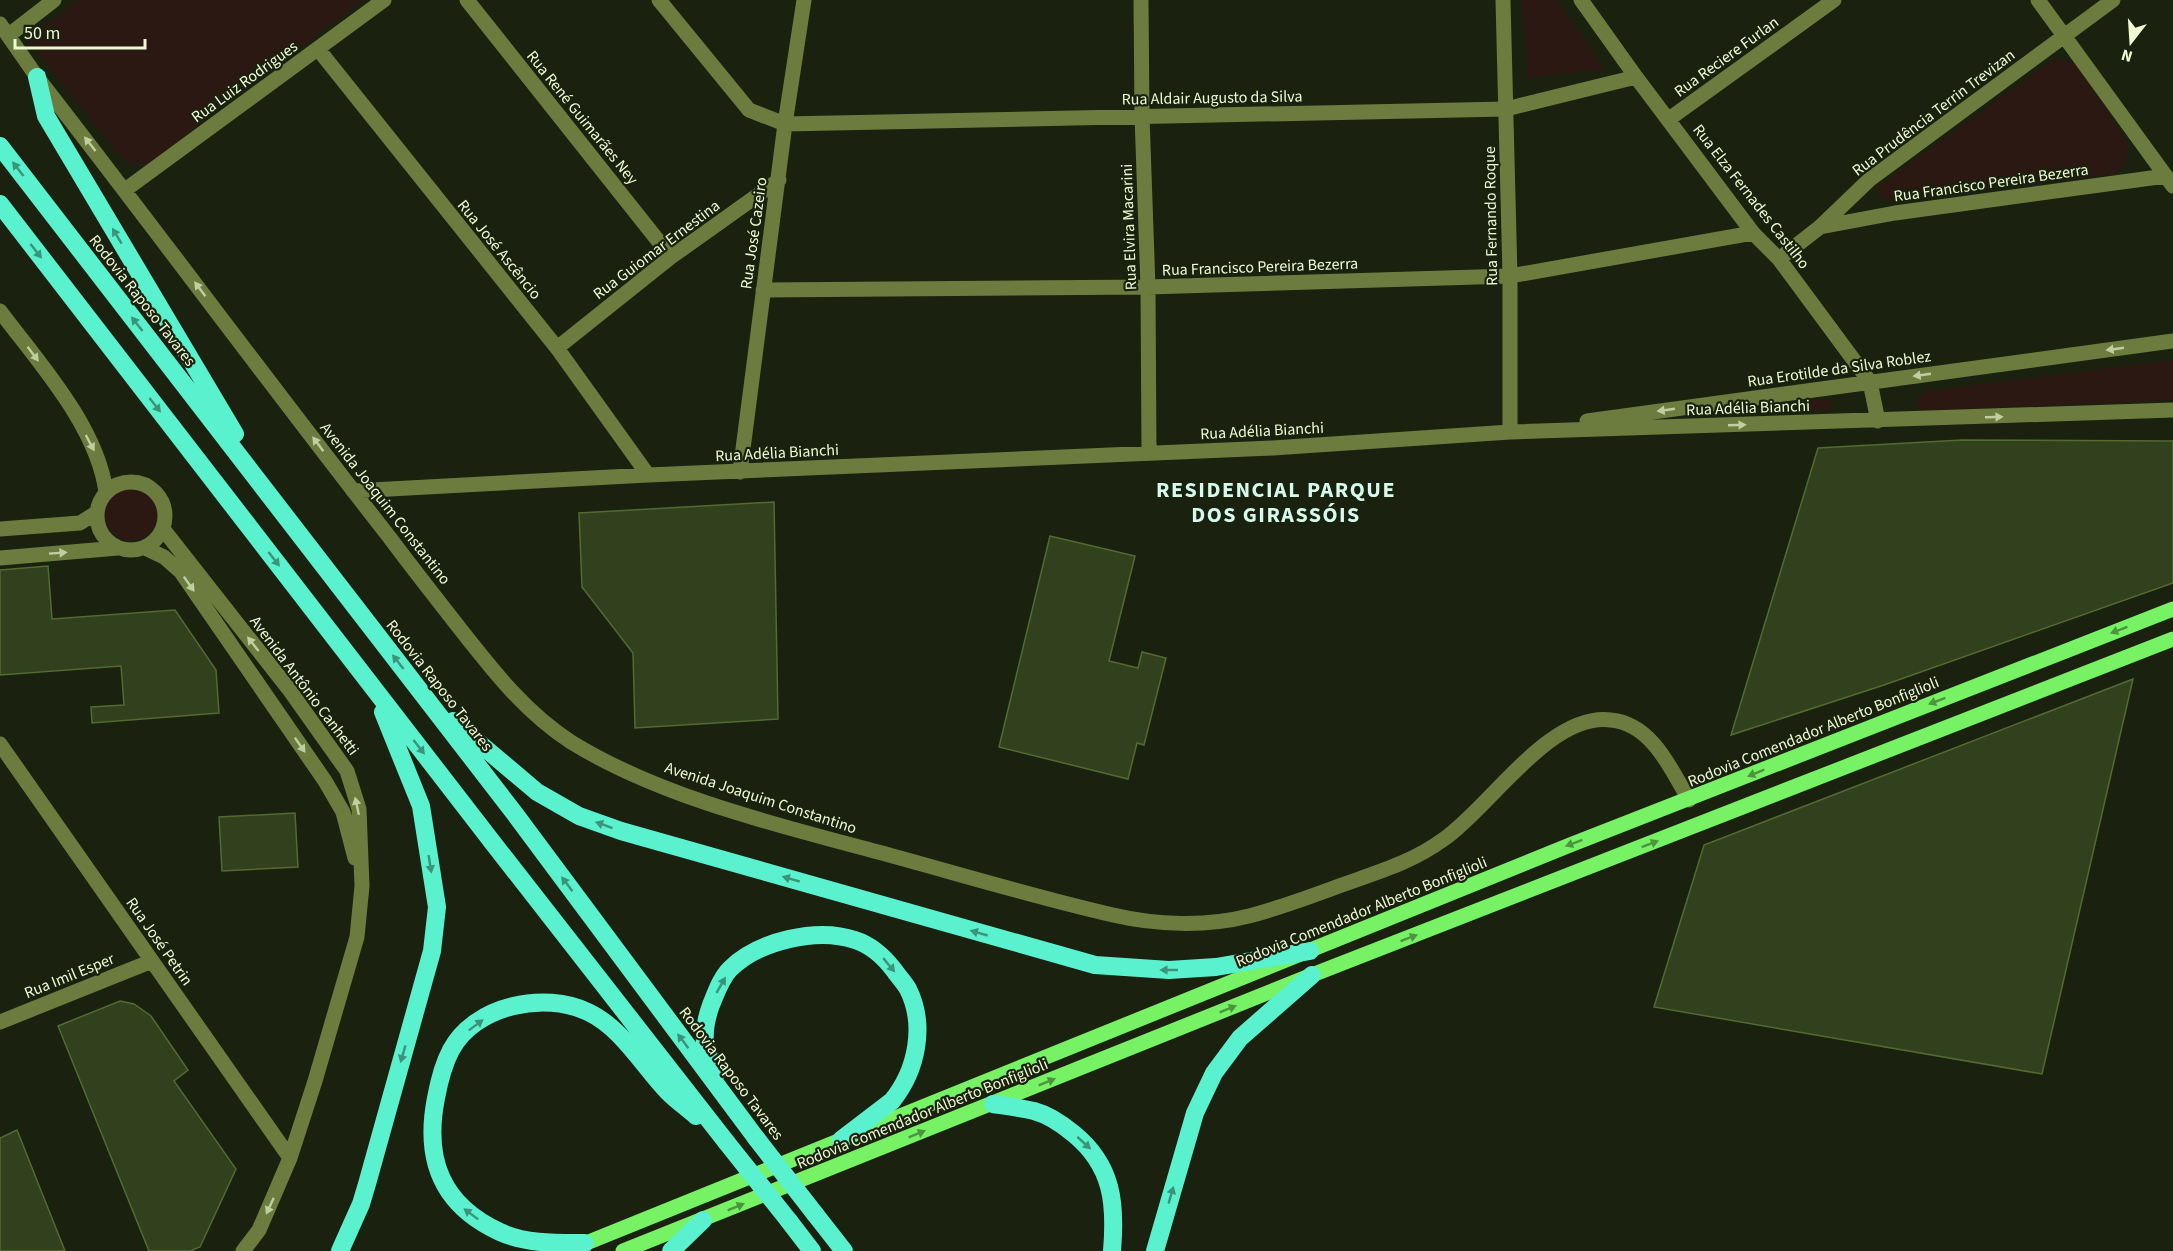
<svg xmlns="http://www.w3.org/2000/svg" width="2173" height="1251" viewBox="0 0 2173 1251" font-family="'Source Sans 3',sans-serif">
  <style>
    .green { fill: #2b1813 }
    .building { fill: #31411d; stroke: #516b31; stroke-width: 1.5 }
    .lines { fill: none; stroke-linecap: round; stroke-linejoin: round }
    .minor { stroke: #6b7c3e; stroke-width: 15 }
    .major { stroke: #76f264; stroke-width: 15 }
    .highway { stroke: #59f1ce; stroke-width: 18 }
    .highway-bridge { stroke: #59f1ce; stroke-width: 18 }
    .oneway { fill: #c0cf9f }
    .oneway2 { fill: #3d9378 }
    .oneway3 { fill: #4d943e }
    .labels { text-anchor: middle; stroke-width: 4.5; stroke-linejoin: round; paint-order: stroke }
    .street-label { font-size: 16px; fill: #edfbd3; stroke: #1a210f }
    .district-label { font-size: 22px; font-weight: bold; letter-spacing: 1.5px; fill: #d5fbed; stroke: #1a210f }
  </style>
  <rect width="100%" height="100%" fill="#1a210f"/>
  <path class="green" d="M78 0H363L149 163C135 166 129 166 119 155L27 39Z
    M1522 0H1556L1605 69 1528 78Z
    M2056 58 2075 63 2129 144 2125 163 2115 174 1891 201 1881 199 1878 186Z
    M2173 360V400L1922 411 1915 406 1916 399 1925 391Z
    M1830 398 1831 411 1741 408Z
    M105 515a26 26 0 1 1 52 0a26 26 0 1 1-52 0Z"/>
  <path class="building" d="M1962 440 2173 441V583L1884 685 1731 735 1818 448Z
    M774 502 778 719 635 728 633 653 582 587 579 513Z
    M1050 536 1135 556 1109 661 1138 668 1142 652 1166 658 1144 745 1137 743 1128 779 999 747Z
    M48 566 52 619 175 610 216 670 219 713 92 723 91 707 124 705 121 666 0 675V570Z
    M2133 679 2042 1074 1654 1007 1704 845Z
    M295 813 298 867 222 871 219 817Z
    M120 1001 134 1004 151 1016 188 1070 174 1081 236 1169 200 1247 190 1251H149L58 1026Z
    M17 1130 65 1251H0V1138Z"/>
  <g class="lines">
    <path class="minor" d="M467 0 671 257
      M659 0 749 110 785 124 1506 109 1636 77
      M1141 0 1142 116 1148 287 1149 453
      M1503 0 1510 276V432
      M1581 0 1636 77 1753 233 1779 259 1870 382 1878 421
      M2038 0 2173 186
      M0 24 37 77C156 230 271 386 390 538 413 569 437 599 461 630 494 672 526 713 571 742 660 797 777 825 878 852 956 873 1034 897 1113 915 1156 925 1206 927 1249 916 1280 908 1309 897 1339 886 1378 872 1411 863 1444 839 1491 806 1550 712 1611 720 1652 724 1671 769 1689 800
      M9 35 54 0
      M318 49 557 348 648 475
      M1669 119 1834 0
      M125 190 384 0
      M1820 227 1895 213 2166 176
      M1779 259 1820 227 1869 180 2113 0
      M763 290 1148 287 1510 276 1753 233
      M0 311C39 363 97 426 106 492
      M557 348 671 257 779 180
      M1587 421 2173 341
      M740 472 785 124 804 0
      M97 516a34 34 0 1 1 68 0a34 34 0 1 1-68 0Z
      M353 491 648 475 1273 448 1510 432 2173 410
      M0 529 80 523 96 513
      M163 529 288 688 347 771 359 809 362 886 357 937 315 1081 290 1158 259 1230 243 1251
      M145 548 164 557 181 572 325 781 343 812 355 858
      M0 558 118 548
      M0 744 290 1158
      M0 1022 152 961"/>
    <path class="major" d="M574 1248 1570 845 2173 609
      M623 1251 1312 975 2173 639"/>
    <path class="highway" d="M37 77 46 116 235 434
      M0 146 515 814 756 1138
      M0 204 493 843 727 1143
      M453 721 537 792 579 816 621 831 1095 965 1169 970 1216 967 1310 951
      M715 1076C712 1065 707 1053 705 1041 704 1030 707 1016 711 1005 716 993 721 978 730 969 758 941 817 927 855 940 871 945 884 957 894 970 898 976 904 982 908 989 926 1025 917 1070 892 1101L841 1140
      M993 1104C1006 1106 1021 1108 1034 1111 1049 1115 1062 1124 1074 1134 1113 1166 1116 1204 1112 1251
      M815 1214 844 1251
      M789 1221 812 1251
      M585 1243C557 1243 526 1244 500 1232 441 1205 424 1159 436 1098 439 1082 443 1065 451 1050 475 1005 545 991 588 1012 622 1028 643 1066 668 1092 677 1101 687 1108 696 1116
      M340 1251 361 1204 367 1184 432 951 437 907 421 806 383 712
      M671 1251 703 1220
      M1155 1251 1195 1113 1214 1073 1240 1038 1312 975"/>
    <path class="highway-bridge" d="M756 1138 815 1214
      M727 1143 789 1221"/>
  </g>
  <defs><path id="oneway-solid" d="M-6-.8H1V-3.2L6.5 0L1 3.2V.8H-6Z" transform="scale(1.5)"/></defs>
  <g class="oneway">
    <use href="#oneway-solid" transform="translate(90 144) rotate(-128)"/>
    <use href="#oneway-solid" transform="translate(200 289) rotate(-127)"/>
    <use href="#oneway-solid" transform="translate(2115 349) rotate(172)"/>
    <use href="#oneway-solid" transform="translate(33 354) rotate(53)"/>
    <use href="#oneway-solid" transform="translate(1922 375) rotate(172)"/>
    <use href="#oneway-solid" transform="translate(1666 410) rotate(172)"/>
    <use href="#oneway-solid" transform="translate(1994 417) rotate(-2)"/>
    <use href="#oneway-solid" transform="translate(1737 425) rotate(-2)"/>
    <use href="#oneway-solid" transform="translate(90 443) rotate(62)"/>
    <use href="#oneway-solid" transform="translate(318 444) rotate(-127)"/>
    <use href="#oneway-solid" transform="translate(58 553) rotate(-4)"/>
    <use href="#oneway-solid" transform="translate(189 584) rotate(55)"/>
    <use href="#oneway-solid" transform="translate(253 644) rotate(-128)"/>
    <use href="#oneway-solid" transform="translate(300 745) rotate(55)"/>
    <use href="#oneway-solid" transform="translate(357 806) rotate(-102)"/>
    <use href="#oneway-solid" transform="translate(270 1206) rotate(115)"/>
  </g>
  <g class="oneway2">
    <use href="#oneway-solid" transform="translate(18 169) rotate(-128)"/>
    <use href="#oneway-solid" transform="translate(117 236) rotate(-121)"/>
    <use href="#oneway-solid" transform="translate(36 251) rotate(52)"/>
    <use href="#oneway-solid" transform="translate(137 324) rotate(-128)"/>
    <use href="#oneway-solid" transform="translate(155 405) rotate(52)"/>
    <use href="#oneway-solid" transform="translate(274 559) rotate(52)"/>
    <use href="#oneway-solid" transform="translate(398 662) rotate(-128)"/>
    <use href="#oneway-solid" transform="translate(419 747) rotate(52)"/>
    <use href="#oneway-solid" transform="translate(604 825) rotate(-160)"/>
    <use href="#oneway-solid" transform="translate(430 864) rotate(81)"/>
    <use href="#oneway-solid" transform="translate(791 879) rotate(-164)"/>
    <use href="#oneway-solid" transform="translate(567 884) rotate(-127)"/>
    <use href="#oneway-solid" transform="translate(979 933) rotate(-164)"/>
    <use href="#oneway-solid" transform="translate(889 965) rotate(50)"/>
    <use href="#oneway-solid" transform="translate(1169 970) rotate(180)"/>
    <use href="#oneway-solid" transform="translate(721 985) rotate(-60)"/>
    <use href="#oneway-solid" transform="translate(476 1025) rotate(-37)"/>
    <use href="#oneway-solid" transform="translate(683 1041) rotate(-127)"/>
    <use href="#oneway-solid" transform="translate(403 1054) rotate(106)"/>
    <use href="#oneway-solid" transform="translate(1084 1143) rotate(42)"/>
    <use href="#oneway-solid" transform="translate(1171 1195) rotate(-74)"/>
    <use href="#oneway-solid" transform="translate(471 1214) rotate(-143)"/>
  </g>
  <g class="oneway3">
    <use href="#oneway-solid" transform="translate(2119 630) rotate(159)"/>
    <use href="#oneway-solid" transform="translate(1937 701) rotate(159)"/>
    <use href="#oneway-solid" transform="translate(1756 773) rotate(158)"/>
    <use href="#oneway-solid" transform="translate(1574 843) rotate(159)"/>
    <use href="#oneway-solid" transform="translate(1650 844) rotate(-21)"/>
    <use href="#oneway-solid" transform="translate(1409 938) rotate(-21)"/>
    <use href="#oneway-solid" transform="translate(1228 1009) rotate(-22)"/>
    <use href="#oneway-solid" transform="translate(1047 1082) rotate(-22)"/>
    <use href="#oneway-solid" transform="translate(917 1134) rotate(-22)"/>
    <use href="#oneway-solid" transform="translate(736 1207) rotate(-22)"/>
  </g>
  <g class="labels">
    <g class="street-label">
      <text transform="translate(1726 56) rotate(-36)" y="6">Rua Reciere Furlan</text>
      <text transform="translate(244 81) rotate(-36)" y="6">Rua Luiz Rodrigues</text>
      <text transform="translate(1212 97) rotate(-1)" y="6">Rua Aldair Augusto da Silva</text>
      <text transform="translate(1933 112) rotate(-37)" y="6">Rua Prudência Terrin Trevizan</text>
      <text transform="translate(583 117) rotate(51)" y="6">Rua René Guimarães Ney</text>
      <text transform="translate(1991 182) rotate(-8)" y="6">Rua Francisco Pereira Bezerra</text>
      <text transform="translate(1752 196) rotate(52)" y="6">Rua Elza Fernades Castilho</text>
      <text transform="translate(1490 216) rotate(-91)" y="6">Rua Fernando Roque</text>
      <text transform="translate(1128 227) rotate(-92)" y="6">Rua Elvira Macarini</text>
      <text transform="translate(753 233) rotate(-82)" y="6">Rua José Cazeiro</text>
      <text transform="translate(500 249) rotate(51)" y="6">Rua José Ascêncio</text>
      <text transform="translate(656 249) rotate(-37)" y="6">Rua Guiomar Ernestina</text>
      <text transform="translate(1260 266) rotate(-2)" y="6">Rua Francisco Pereira Bezerra</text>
      <text transform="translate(143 300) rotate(52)" y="6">Rodovia Raposo Tavares</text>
      <text transform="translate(1839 368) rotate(-8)" y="6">Rua Erotilde da Silva Roblez</text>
      <text transform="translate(1748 407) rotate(-2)" y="6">Rua Adélia Bianchi</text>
      <text transform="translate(1262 430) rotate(-3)" y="6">Rua Adélia Bianchi</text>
      <text transform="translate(777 452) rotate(-3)" y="6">Rua Adélia Bianchi</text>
      <text transform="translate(386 503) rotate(52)" y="6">Avenida Joaquim Constantino</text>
      <text transform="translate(305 685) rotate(53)" y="6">Avenida Antônio Canhetti</text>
      <text transform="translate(440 685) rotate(52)" y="6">Rodovia Raposo Tavares</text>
      <text transform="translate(1813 731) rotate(-22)" y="6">Rodovia Comendador Alberto Bonfiglioli</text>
      <text transform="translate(761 797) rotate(18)" y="6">Avenida Joaquim Constantino</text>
      <text transform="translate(1361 911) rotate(-22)" y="6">Rodovia Comendador Alberto Bonfiglioli</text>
      <text transform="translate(160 941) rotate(55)" y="6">Rua José Petrin</text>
      <text transform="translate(69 975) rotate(-22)" y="6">Rua Imil Esper</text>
      <text transform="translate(732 1073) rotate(53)" y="6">Rodovia Raposo Tavares</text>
      <text transform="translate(922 1113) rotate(-22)" y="6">Rodovia Comendador Alberto Bonfiglioli</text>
    </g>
    <g class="district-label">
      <text x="1276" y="497">RESIDENCIAL PARQUE<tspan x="1276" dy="25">DOS GIRASSÓIS</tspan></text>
    </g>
  </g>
  <g transform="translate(2131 42) rotate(197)" stroke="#1a210f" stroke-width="4.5" paint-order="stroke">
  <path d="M0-4.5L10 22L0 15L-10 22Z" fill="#edfbd3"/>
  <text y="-9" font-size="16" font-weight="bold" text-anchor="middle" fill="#edfbd3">N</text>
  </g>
  <path d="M15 39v9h130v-9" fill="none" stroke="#edfbd3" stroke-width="3"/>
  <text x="24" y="39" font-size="18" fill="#edfbd3" stroke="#1a210f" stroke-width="4.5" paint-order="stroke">50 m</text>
</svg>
